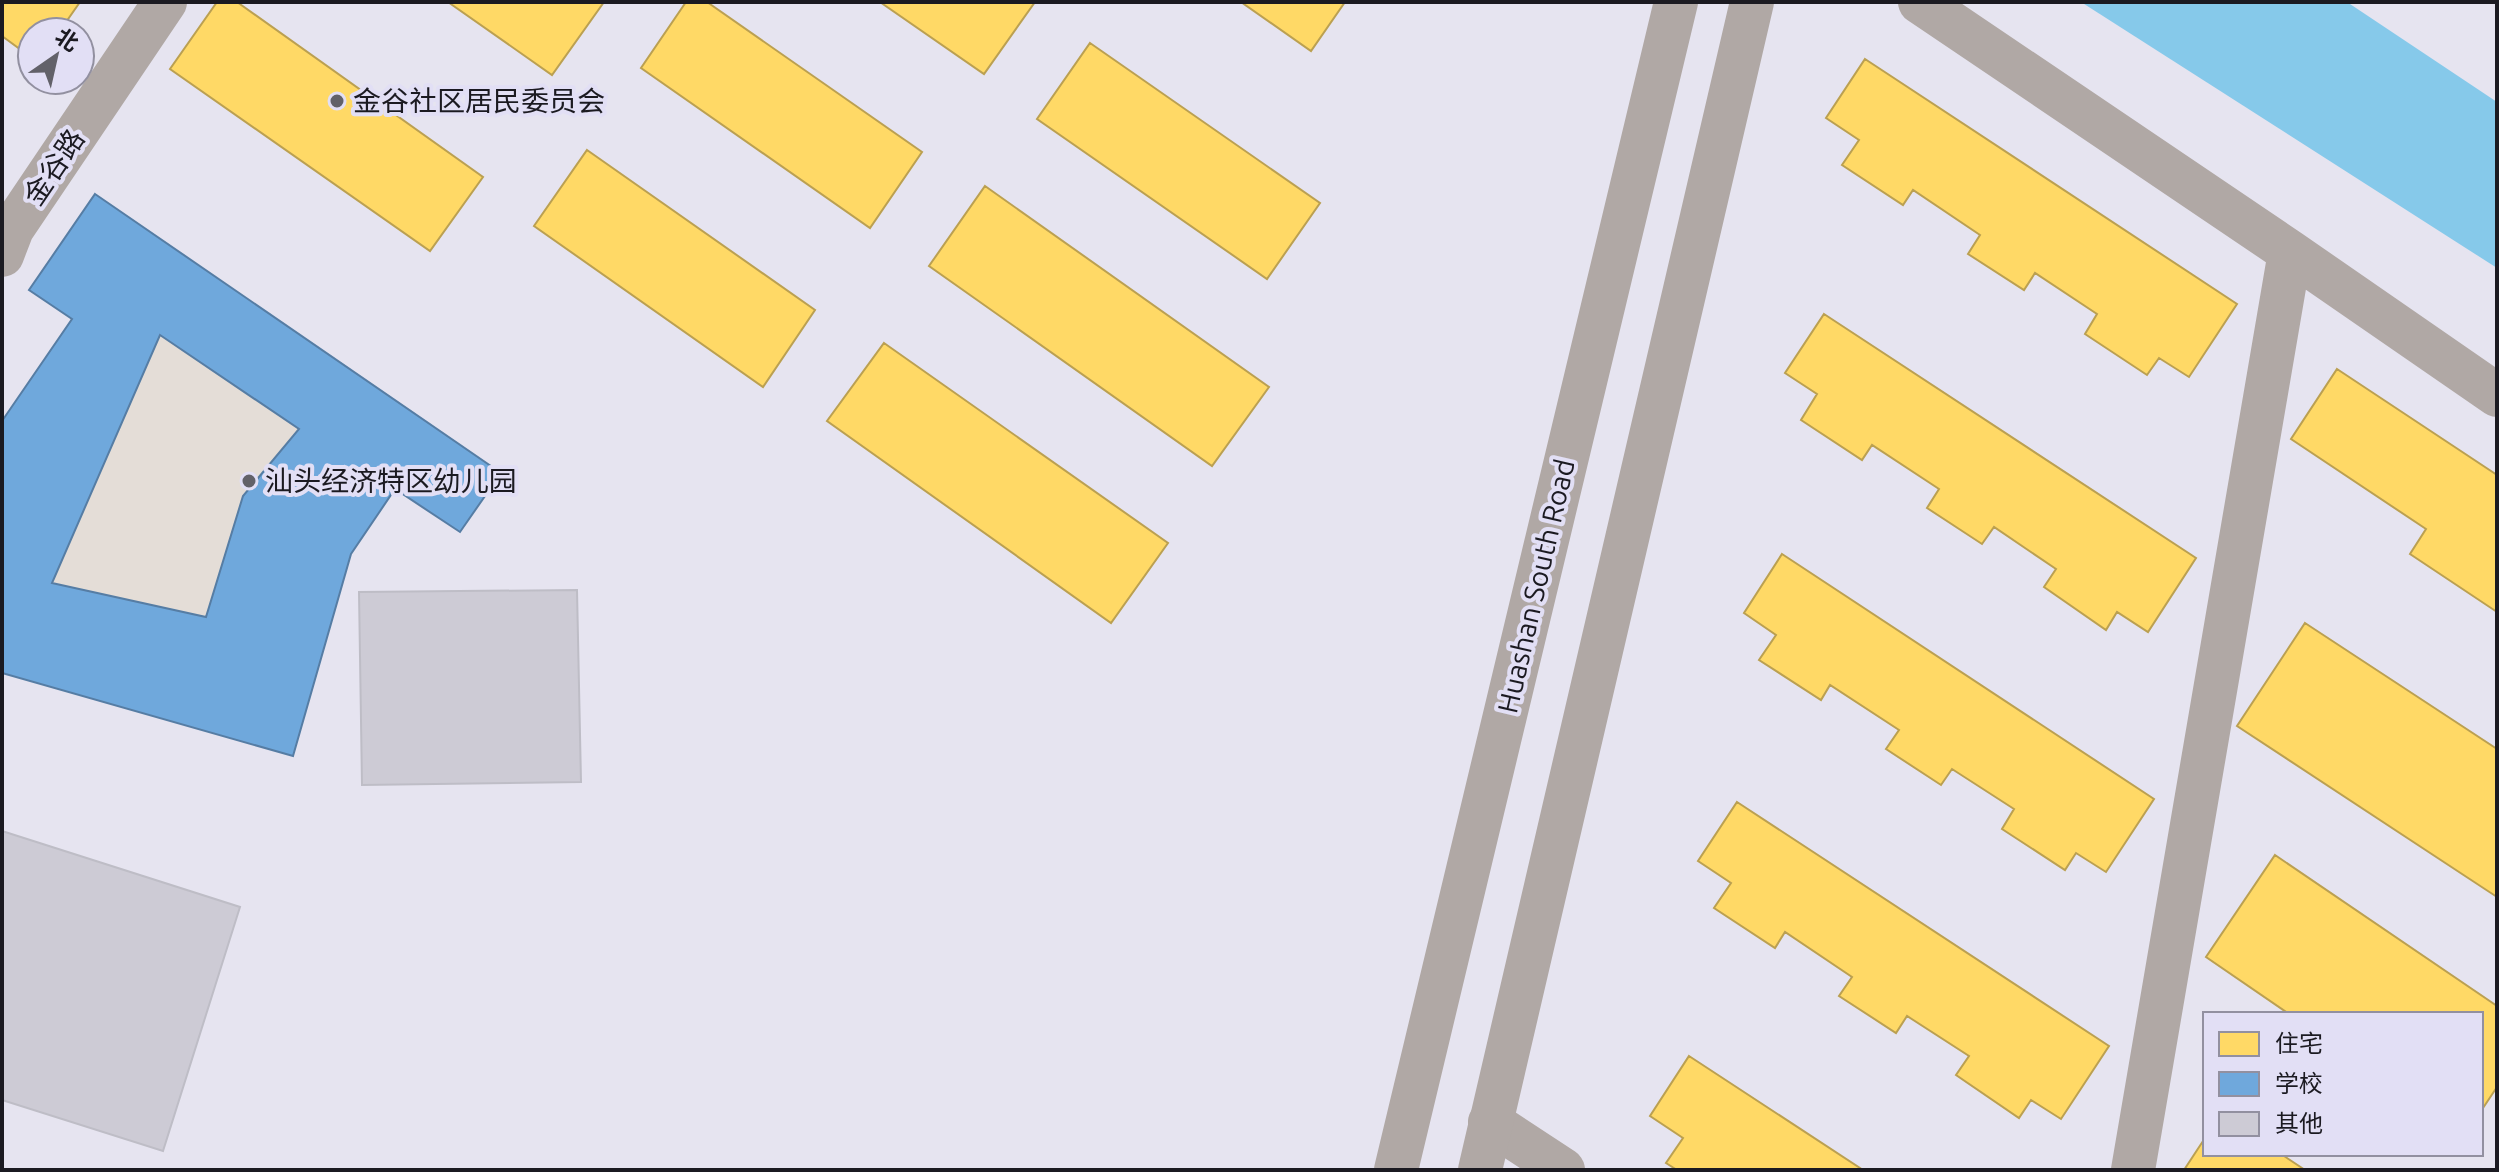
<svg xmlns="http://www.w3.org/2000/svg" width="2499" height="1172" viewBox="0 0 2499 1172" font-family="Ubuntu,'Noto Sans SC',sans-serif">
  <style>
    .education { fill: #e4ddd7 }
    .water { fill: #86c9ea }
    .homes { fill: #ffd966; stroke: #bba051; stroke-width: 2 }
    .schools { fill: #6fa8dc; stroke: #567da4; stroke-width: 2; fill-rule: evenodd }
    .building { fill: #cdcbd5; stroke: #bebdc6; stroke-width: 2 }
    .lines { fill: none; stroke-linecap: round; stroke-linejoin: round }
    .minor { stroke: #b0a8a5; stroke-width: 44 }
    .tertiary { stroke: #b0a8a5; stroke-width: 44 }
    .poi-dot { fill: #626169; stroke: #e2dff5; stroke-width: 3 }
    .labels { text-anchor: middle; stroke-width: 8; stroke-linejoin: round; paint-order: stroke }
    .poi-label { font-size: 28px; fill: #1b1a21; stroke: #e2dff5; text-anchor: start }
    .street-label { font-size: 28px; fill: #1b1a21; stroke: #e2dff5 }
  </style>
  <rect width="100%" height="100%" fill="#e6e4f0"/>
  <path class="education" d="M95 194 501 473 460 532 395 489 351 554 293 756 2 673Z"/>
  <path class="water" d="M2081 2H2347L2497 102V268Z"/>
  <path class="homes" d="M2 2H80L59 32H32V58L2 36Z
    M217 2H237L483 177 430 251 170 69Z
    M448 2H604L552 75Z
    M686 2H707L922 152 870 228 641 68Z
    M880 2H1035L984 74Z
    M1241 2H1345L1311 51Z
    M1090 43 1320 203 1267 279 1037 119Z
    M1865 59 2237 304 2189 377 2159 358 2147 375 2085 334 2097 314 2035 273 2024 290 1968 254 1980 235 1913 190 1903 205 1842 165 1859 140 1826 118Z
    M587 150 815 310 763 387 534 226Z
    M985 186 1269 387 1212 466 929 266Z
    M1824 314 2196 558 2148 632 2117 612 2106 630 2044 587 2056 569 1994 527 1982 544 1927 508 1939 489 1872 445 1862 460 1801 420 1817 394 1785 373Z
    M884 343 1168 543 1111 623 827 421Z
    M2337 369 2497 475V612L2410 554 2426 529 2291 439Z
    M1782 554 2154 799 2106 872 2076 853 2065 870 2002 829 2014 809 1952 769 1941 785 1886 749 1899 730 1830 685 1821 700 1759 660 1776 635 1744 613Z
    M2305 623 2497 749V897L2237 726Z
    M1737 802 2109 1046 2061 1119 2031 1100 2019 1118 1956 1075 1969 1056 1907 1016 1896 1033 1839 996 1852 977 1785 932 1775 948 1714 908 1731 883 1698 861Z
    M2275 855 2497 1006V1087L2481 1111V1014H2289L2206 957Z
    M1689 1056 1863 1170H1677L1666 1163 1683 1138 1650 1116Z
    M2205 1138V1154H2281L2305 1170H2184Z"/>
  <path class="schools" d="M95 194 501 473 460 532 395 489 351 554 293 756 2 673V421L72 319 29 290ZM160 335 299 429 243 496 206 617 52 583Z"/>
  <path class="building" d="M577 590 581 782 362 785 359 592Z
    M2 831 240 907 163 1151 2 1100Z"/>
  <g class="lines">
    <path class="minor" d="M1920 2 2290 252 2497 395
      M2 255 12 229 165 2
      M1490 1122 1563 1170
      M2133 1170 2290 252"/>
    <path class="tertiary" d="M1396 1170 1676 2
      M1480 1170 1752 2"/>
  </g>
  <g class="poi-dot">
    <circle cx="337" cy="101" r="8"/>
    <circle cx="249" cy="481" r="8"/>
  </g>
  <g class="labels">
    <g class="poi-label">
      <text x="353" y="111">金谷社区居民委员会</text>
      <text x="265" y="491">汕头经济特区幼儿园</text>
    </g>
    <g class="street-label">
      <text transform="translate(54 167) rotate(-56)" y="10">金谷路</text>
      <text transform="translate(1536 586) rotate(-77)" y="10">Huashan South Road</text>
    </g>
  </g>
  <rect width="2499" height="1172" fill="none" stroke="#1b1a21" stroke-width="8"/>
  <rect x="2203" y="1012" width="280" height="144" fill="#e2dff5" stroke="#9290a0" stroke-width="2"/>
  <rect x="2219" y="1032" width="40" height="24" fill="#ffd966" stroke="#9290a0" stroke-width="2"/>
  <text x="2275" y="1052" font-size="24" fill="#1b1a21">住宅</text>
  <rect x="2219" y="1072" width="40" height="24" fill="#6fa8dc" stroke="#9290a0" stroke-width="2"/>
  <text x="2275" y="1092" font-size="24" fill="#1b1a21">学校</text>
  <rect x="2219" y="1112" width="40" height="24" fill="#cdcbd5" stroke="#9290a0" stroke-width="2"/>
  <text x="2275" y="1132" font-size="24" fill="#1b1a21">其他</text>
  <g transform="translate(56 56) rotate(34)"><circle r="38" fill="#e2dff5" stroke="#9290a0" stroke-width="2"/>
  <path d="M0-6L14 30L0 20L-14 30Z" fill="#626169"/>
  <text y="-12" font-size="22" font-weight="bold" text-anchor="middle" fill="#1b1a21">北</text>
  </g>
</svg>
